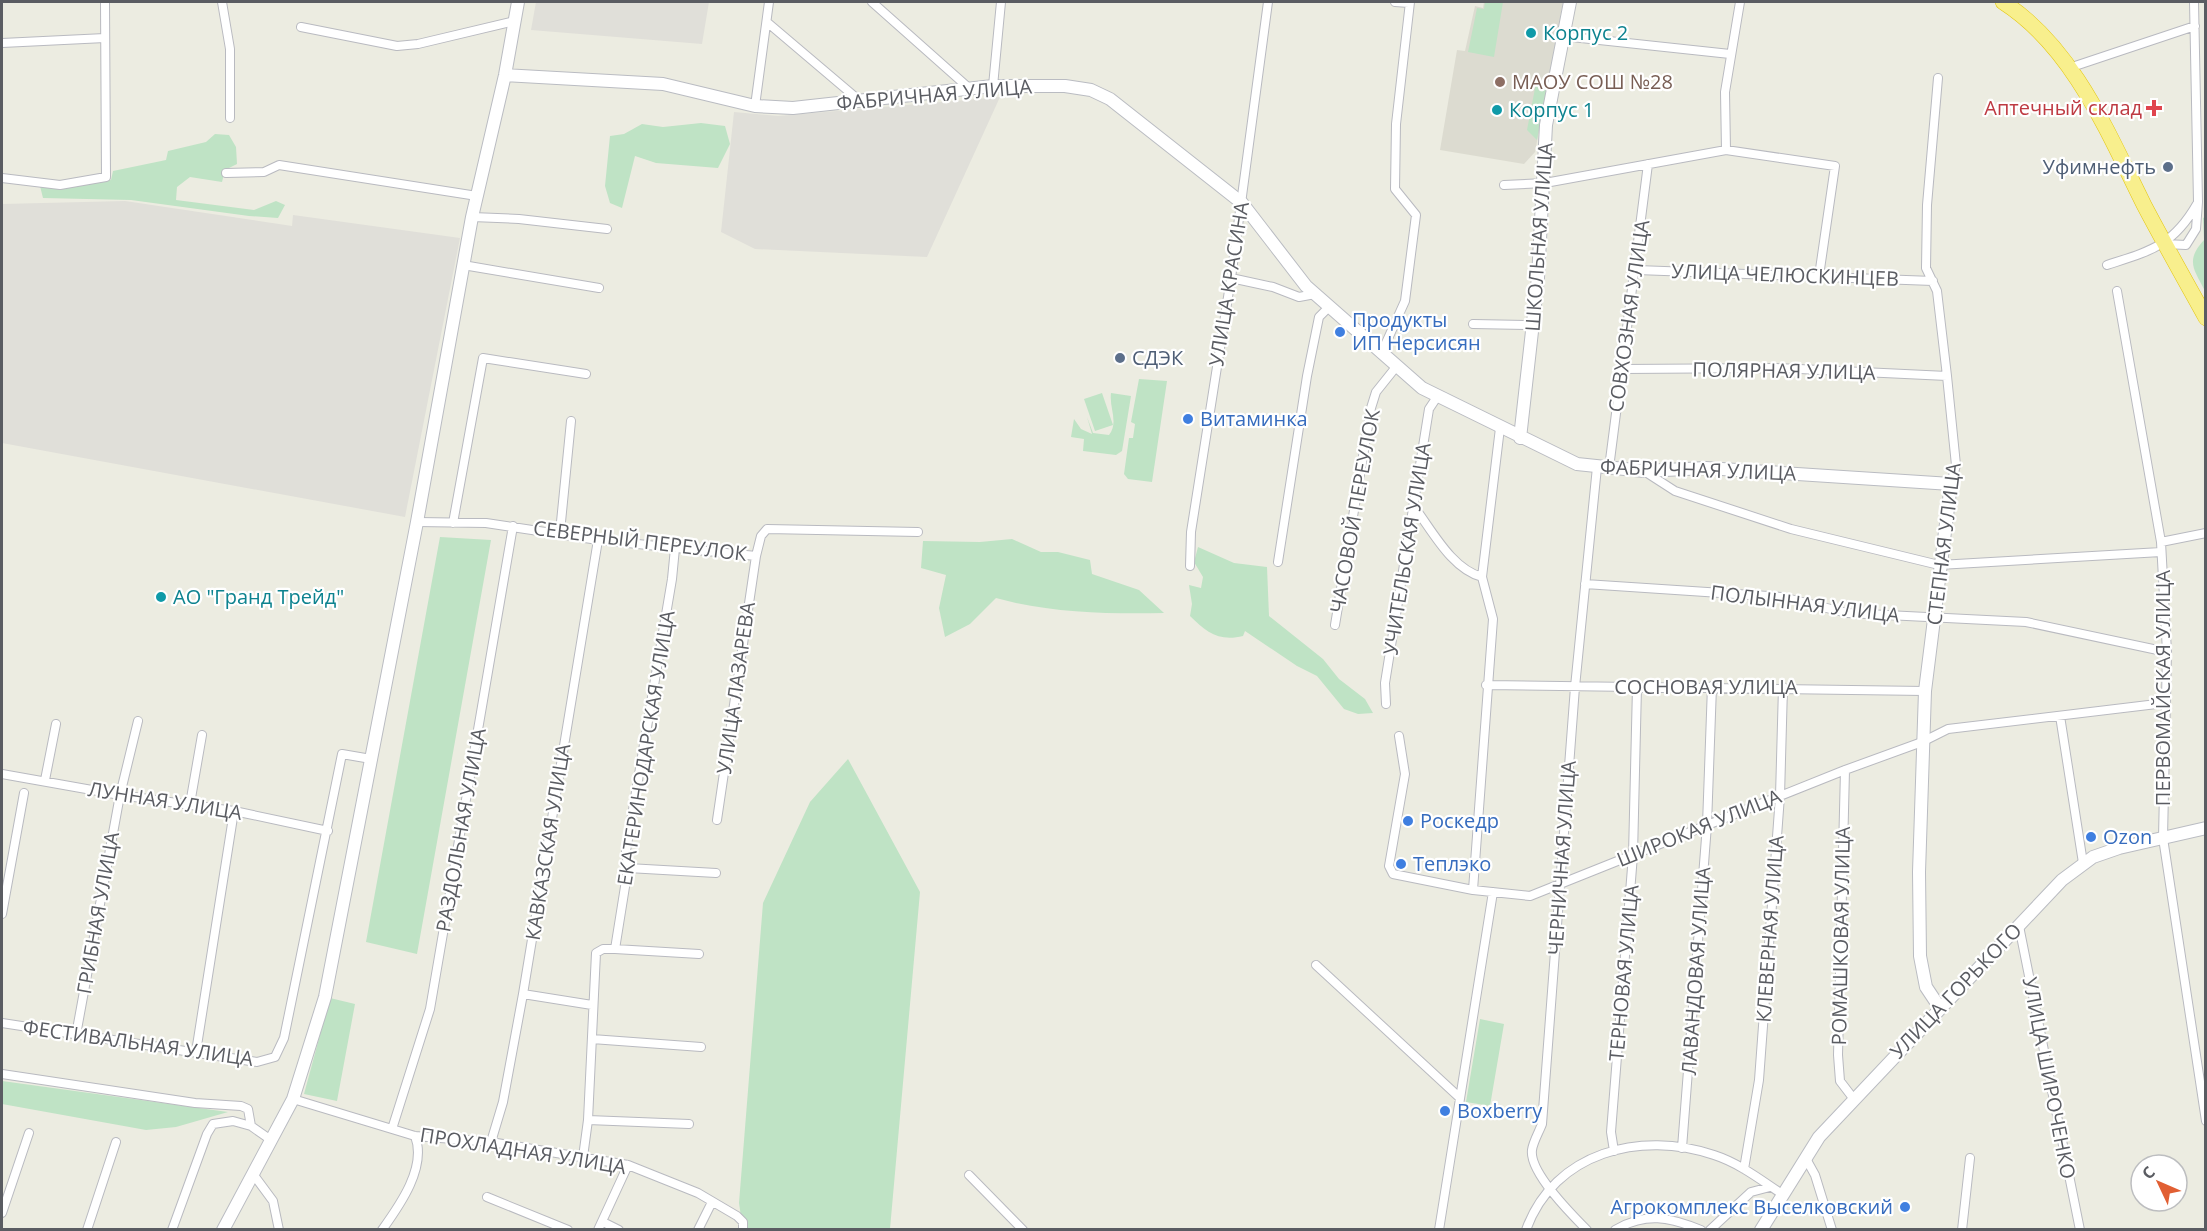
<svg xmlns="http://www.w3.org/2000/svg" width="2207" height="1231" viewBox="0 0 2207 1231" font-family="'Open Sans',sans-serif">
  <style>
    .industrial { fill: #e0dfd9 }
    .education { fill: #dcdbd0 }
    .green { fill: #bfe3c5 }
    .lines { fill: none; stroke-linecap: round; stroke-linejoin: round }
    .street-casing { stroke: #b9bac0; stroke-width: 10 }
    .secondary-casing { stroke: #babcc2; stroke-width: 14 }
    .highway-casing { stroke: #e3c50a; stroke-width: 16 }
    .street { stroke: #fff; stroke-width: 8 }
    .secondary { stroke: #fff; stroke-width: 12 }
    .highway { stroke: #f8ef8d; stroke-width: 15 }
    .culture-dot { fill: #0f9aa8; stroke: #fff; stroke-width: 2 }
    .education-dot { fill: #8d6e63; stroke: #fff; stroke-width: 2 }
    .health-dot { fill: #e0444e; stroke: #fff; stroke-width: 2 }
    .service-dot { fill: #5c6f8a; stroke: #fff; stroke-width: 2 }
    .shop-dot { fill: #3f7fe0; stroke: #fff; stroke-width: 2 }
    .labels { text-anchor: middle; stroke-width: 4.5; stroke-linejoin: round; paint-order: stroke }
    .culture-label { font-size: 20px; fill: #0d838f; stroke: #fff; text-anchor: start }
    .education-label { font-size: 20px; fill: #785e54; stroke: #fff; text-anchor: start }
    .street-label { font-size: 20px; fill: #5a5c62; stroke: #fff }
    .health-label { font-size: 20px; fill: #be3a42; stroke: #fff; text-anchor: end }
    .service-label { font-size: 20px; fill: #4e5e75; stroke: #fff; text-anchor: end }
    .shop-label { font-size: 20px; fill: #366cbe; stroke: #fff; text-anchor: start }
  </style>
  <rect width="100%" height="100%" fill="#ecece1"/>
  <path class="industrial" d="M536 2H709L702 44 531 30Z
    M1000 97 927 257 755 249 721 232 734 112 778 116Z
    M125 201 292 226 293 215 460 238 405 517 2 443V204Z"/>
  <path class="education" d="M1484 2H1563L1535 152 1524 164 1440 150 1457 50 1465 51 1475 6 1483 8Z"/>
  <path class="green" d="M1485 2H1503L1494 57 1468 52 1477 8 1484 9Z
    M1536 83 1547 85 1537 140 1527 130Z
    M701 123 725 126 730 144 718 168 656 163 635 156 622 208 610 203 605 186 610 136 624 134 642 124 663 127Z
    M215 134 229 135 236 147 237 164 225 170 222 182 190 177 177 187 176 200 254 210 276 201 285 205 278 218 249 216 131 200 43 198 40 186H66L111 180 113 171 166 160 168 151 206 142Z
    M2205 217V291C2194 269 2185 261 2204 240L2203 218Z
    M1139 379 1167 381 1152 482 1128 479 1124 474 1129 438H1133L1135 424 1131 422Z
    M1102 393 1113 425 1095 431 1084 399Z
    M1111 393 1131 396 1122 451 1116 455 1083 451 1084 439 1071 437 1074 419 1081 429 1092 434 1087 417 1093 433 1109 435C1119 422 1109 408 1111 393Z
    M440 537 491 540 417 954 366 942Z
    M1012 539 1041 552H1058L1090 560 1092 574 1139 590 1164 613C1109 614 1049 613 996 598L970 624 945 637 939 608 946 575 921 568 923 541 980 542Z
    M1198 547 1234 563 1267 567 1269 616 1323 659 1339 679 1365 699 1373 713 1358 714 1344 709 1317 676 1297 666 1245 631 1243 636C1219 642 1206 632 1190 616L1192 604 1189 585 1201 588 1203 577 1194 562Z
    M848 759 920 892 890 1229 743 1230 739 1203 763 903 810 802Z
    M330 998 355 1004 337 1101 304 1094Z
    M1480 1019 1504 1024 1490 1106 1466 1102Z
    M2 1081 228 1112 176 1127 146 1130 2 1104Z"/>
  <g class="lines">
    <g class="street-casing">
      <path id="street" d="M222 2 230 49V118
        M872 2 970 89
        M1395 2 1409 3
        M768 23 860 101
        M301 27 397 46 418 44 515 21
        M1562 36 1730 54
        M2 43 105 38
        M2069 68 2195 26
        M1938 78 1927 205 1926 268 1937 291 1947 376 1956 465 1951 484
        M993 86 1001 2
        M755 106 769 2
        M1726 150 1725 92 1740 2
        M226 173 264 172 279 165 477 196
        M2 178 60 185 106 177 105 2
        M1504 185 1545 183 1726 150 1835 166 1819 276
        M472 217 519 219 607 229
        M2165 244 2186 245 2196 229 2198 202 2194 2
        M463 265 599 288
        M2107 265C2150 251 2173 246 2197 204
        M1637 270 1933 281
        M1231 278 1273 287 1299 297 1315 294
        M2117 291 2161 542 2167 652 2163 838 2206 1121
        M1473 324 1533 325
        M1381 354 1405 301 1416 215 1395 189 1396 124 1410 2
        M1622 369 1776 368 1947 376
        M1609 468 1648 164
        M1644 471 1675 491 1791 529 1939 565 2161 552
        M1415 508C1433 532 1452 569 1482 577
        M417 522 486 523 598 540 756 556 761 536 767 529 918 532
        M453 523 483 358 586 374
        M560 532 571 421
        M2161 542 2206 533
        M1278 562 1307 376 1319 317 1328 308
        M1190 566 1191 532 1231 278 1268 2
        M1585 584 1782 597 1847 613 2026 622 2167 652
        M1335 625 1371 408 1376 392 1396 367
        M1486 685 1925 691
        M1386 704 1385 683 1429 409 1437 397
        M2060 716 2083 863
        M1399 736 1405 774 1389 866 1393 874 1473 890 1530 896 1845 770 1922 742 1948 729 2165 703
        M1845 770 1838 1055 1840 1081 1853 1098
        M2 774 120 795 234 811 328 831
        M45 780 56 724
        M190 804 202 735
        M717 820 756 556
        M628 868 716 873
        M1473 890 1493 619 1482 577 1500 428
        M2 914 24 793
        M2019 926 2080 1230
        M615 949 628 868 626 851 672 579 675 548
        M1316 965 1460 1098
        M523 994 592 1005
        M2 1023 257 1062 275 1057 284 1038 342 754 371 759
        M76 1035 120 795 138 721
        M592 1039 701 1047
        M196 1052 234 811
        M2 1074 195 1103 241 1106 248 1109 251 1126 271 1140
        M293 1099 415 1136 491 1142 628 1165 698 1193 737 1216 743 1222V1230
        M588 1120 689 1124
        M392 1129 430 1009 513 526
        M491 1142 503 1102 523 994 598 540
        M1682 1148 1707 825 1712 686
        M1614 1151 1611 1132 1633 855 1637 687
        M583 1157 588 1120 596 953 603 949H615L699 954
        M1805 1157 1815 1175 1832 1230
        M1744 1169 1759 1080 1780 796 1783 687
        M253 1174 273 1201 279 1230
        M969 1175 1023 1230
        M487 1197 568 1230
        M2 1213 29 1133
        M603 1222 619 1230
        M87 1230 116 1142
        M172 1230 207 1134 213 1124 233 1121 251 1126
        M382 1230C400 1205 427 1167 415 1136
        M598 1230 628 1165
        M698 1230 712 1202
        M1439 1230 1493 892
        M1526 1230C1554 1152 1641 1130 1714 1155 1739 1163 1761 1180 1782 1194
        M1587 1230C1572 1215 1529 1172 1532 1150 1533 1142 1539 1132 1542 1124L1575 687 1597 467
        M1615 1230C1645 1212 1670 1217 1701 1230
        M1710 1230 1751 1192 1770 1187
        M1962 1230 1970 1158"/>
    </g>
    <g class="secondary-casing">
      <path id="secondary" d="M505 75 663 84 755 106 793 108 993 86H1065L1091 90 1110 99 1242 203 1306 286 1422 388 1577 464 1644 471 1706 468 1951 484 1925 691 1919 872 1920 956 1926 987 1940 1008
        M1520 438 1538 278 1546 125 1570 2
        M223 1230 293 1099 325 997 417 522 472 217 505 75 518 2
        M1761 1230 1819 1137 2062 880 2093 857 2119 848 2206 828"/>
    </g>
    <g class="highway-casing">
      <path id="highway" d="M2003 2C2073 47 2108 133 2144 205 2164 243 2185 280 2206 318"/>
    </g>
    <use href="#street" class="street"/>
    <use href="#secondary" class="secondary"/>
    <use href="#highway" class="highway"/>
  </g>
  <g class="culture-dot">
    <circle cx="1531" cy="33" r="6"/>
    <circle cx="1497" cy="110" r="6"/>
    <circle cx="161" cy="597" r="6"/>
  </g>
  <circle class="education-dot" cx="1500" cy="82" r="6"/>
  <path class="health-dot" d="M2151 99h6v6h6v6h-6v6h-6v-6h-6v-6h6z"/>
  <g class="service-dot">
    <circle cx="2168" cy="167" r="6"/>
    <circle cx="1120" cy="358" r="6"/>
  </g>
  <g class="shop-dot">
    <circle cx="1340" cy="332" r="6"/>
    <circle cx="1188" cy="419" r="6"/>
    <circle cx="1408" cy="821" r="6"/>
    <circle cx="2091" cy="837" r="6"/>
    <circle cx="1401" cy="864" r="6"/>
    <circle cx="1445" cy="1111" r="6"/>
    <circle cx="1905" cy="1207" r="6"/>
  </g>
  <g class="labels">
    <g class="culture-label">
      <text x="1543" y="40">Корпус 2</text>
      <text x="1509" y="117">Корпус 1</text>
      <text x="173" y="604">АО "Гранд Трейд"</text>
    </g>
    <g class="education-label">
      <text x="1512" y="89">МАОУ СОШ №28</text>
    </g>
    <g class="street-label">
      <text transform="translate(934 95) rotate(-5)" y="7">ФАБРИЧНАЯ УЛИЦА</text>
      <text transform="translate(1539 237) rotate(-86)" y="7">ШКОЛЬНАЯ УЛИЦА</text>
      <text transform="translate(1785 275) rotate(2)" y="7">УЛИЦА ЧЕЛЮСКИНЦЕВ</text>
      <text transform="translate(1229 284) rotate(-81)" y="7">УЛИЦА КРАСИНА</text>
      <text transform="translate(1629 316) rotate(-82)" y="7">СОВХОЗНАЯ УЛИЦА</text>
      <text transform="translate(1784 371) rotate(1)" y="7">ПОЛЯРНАЯ УЛИЦА</text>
      <text transform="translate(1698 470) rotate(2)" y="7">ФАБРИЧНАЯ УЛИЦА</text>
      <text transform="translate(1355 511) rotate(-80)" y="7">ЧАСОВОЙ ПЕРЕУЛОК</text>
      <text transform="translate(640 541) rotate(7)" y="7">СЕВЕРНЫЙ ПЕРЕУЛОК</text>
      <text transform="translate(1944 544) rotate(-83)" y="7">СТЕПНАЯ УЛИЦА</text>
      <text transform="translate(1407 549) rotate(-81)" y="7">УЧИТЕЛЬСКАЯ УЛИЦА</text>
      <text transform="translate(1805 604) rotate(7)" y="7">ПОЛЫННАЯ УЛИЦА</text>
      <text x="1706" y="694">СОСНОВАЯ УЛИЦА</text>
      <text transform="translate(736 688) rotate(-82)" y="7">УЛИЦА ЛАЗАРЕВА</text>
      <text transform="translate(2163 688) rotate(-90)" y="7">ПЕРВОМАЙСКАЯ УЛИЦА</text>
      <text transform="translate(646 748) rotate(-81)" y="7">ЕКАТЕРИНОДАРСКАЯ УЛИЦА</text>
      <text transform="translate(165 801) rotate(9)" y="7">ЛУННАЯ УЛИЦА</text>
      <text transform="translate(1699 828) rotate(-22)" y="7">ШИРОКАЯ УЛИЦА</text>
      <text transform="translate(461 830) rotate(-80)" y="7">РАЗДОЛЬНАЯ УЛИЦА</text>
      <text transform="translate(548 842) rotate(-81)" y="7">КАВКАЗСКАЯ УЛИЦА</text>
      <text transform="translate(1562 858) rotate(-86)" y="7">ЧЕРНИЧНАЯ УЛИЦА</text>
      <text transform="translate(98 913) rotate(-80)" y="7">ГРИБНАЯ УЛИЦА</text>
      <text transform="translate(1770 929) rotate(-86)" y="7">КЛЕВЕРНАЯ УЛИЦА</text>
      <text transform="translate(1841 936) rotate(-89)" y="7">РОМАШКОВАЯ УЛИЦА</text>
      <text transform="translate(1696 971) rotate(-86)" y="7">ЛАВАНДОВАЯ УЛИЦА</text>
      <text transform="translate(1624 973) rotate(-85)" y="7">ТЕРНОВАЯ УЛИЦА</text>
      <text transform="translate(1956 991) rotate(-46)" y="7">УЛИЦА ГОРЬКОГО</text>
      <text transform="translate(138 1043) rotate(8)" y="7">ФЕСТИВАЛЬНАЯ УЛИЦА</text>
      <text transform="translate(2049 1078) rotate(79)" y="7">УЛИЦА ШИРОЧЕНКО</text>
      <text transform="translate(523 1151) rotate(9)" y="7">ПРОХЛАДНАЯ УЛИЦА</text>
    </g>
    <g class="health-label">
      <text x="2142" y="115">Аптечный склад</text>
    </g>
    <g class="service-label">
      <text x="2156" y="174">Уфимнефть</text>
      <text x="1132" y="365" text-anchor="start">СДЭК</text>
    </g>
    <g class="shop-label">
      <text x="1352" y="327">Продукты<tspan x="1352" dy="23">ИП Нерсисян</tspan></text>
      <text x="1200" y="426">Витаминка</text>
      <text x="1420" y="828">Роскедр</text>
      <text x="2103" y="844">Ozon</text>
      <text x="1413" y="871">Теплэко</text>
      <text x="1457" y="1118">Boxberry</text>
      <text x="1893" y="1214" text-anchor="end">Агрокомплекс Выселковский</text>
    </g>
  </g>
  <rect width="2207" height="1231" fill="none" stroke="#5a5c62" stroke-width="6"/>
  <g transform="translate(2159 1183) rotate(314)"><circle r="28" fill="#ffffff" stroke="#bdbec0" stroke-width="1.5"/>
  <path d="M0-4.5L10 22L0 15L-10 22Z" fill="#e15f33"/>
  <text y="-9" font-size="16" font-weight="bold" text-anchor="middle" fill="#5a5c62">С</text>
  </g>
</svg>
